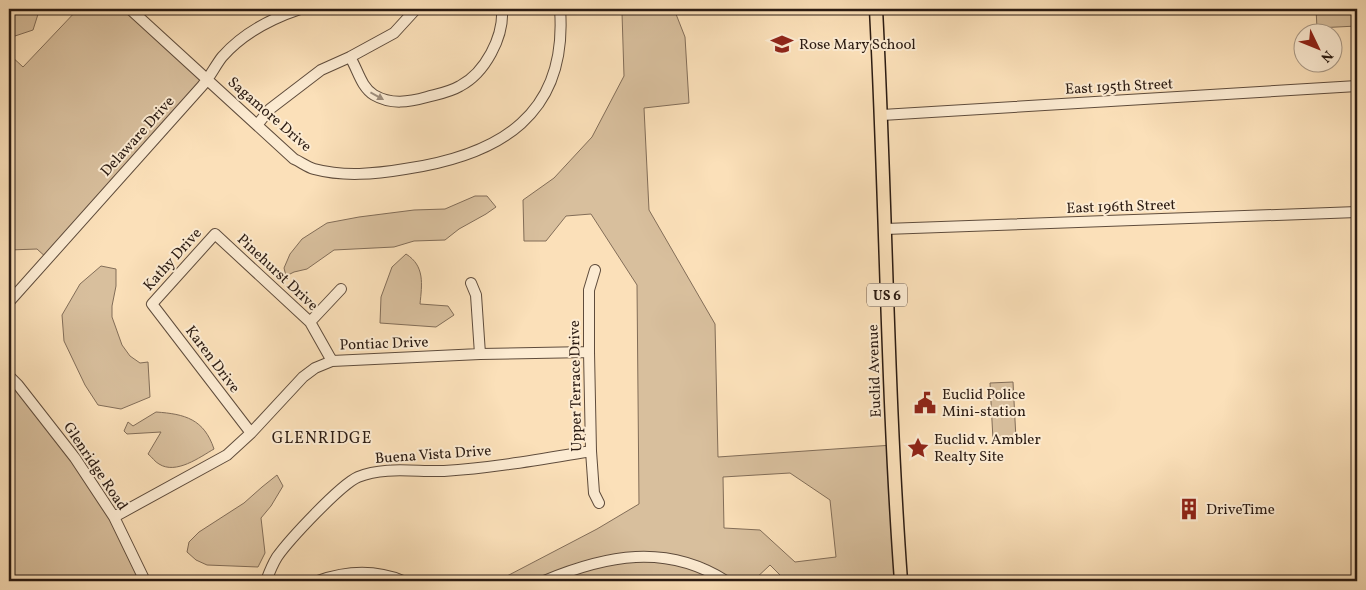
<svg xmlns="http://www.w3.org/2000/svg" width="1366" height="590" viewBox="0 0 1366 590" font-family="Vollkorn,serif">
  <style>
    .green { fill: #d8bf9d; stroke: #826d58; fill-rule: evenodd }
    .lines { fill: none; stroke-linecap: round; stroke-linejoin: round }
    .minor-casing { stroke: #5f4c3c; stroke-width: 12 }
    .major-casing { stroke: #2b1b12; stroke-width: 15 }
    .minor { stroke: #fcebd2; stroke-width: 10 }
    .major { stroke: #fbe0b9; stroke-width: 12 }
    .oneway { fill: #9e8d7c }
    .labels { text-anchor: middle; stroke-width: 4; stroke-linejoin: round; paint-order: stroke }
    .shield { fill: #fcebd2; stroke: #6a594c; stroke-width: 1 }
    .shield-label { font-size: 14px; font-weight: bold; fill: #2b1b12 }
    .poi-label { font-size: 15px; fill: #2b1b12; stroke: #fcebd2; text-anchor: start }
    .street-label { font-size: 15px; fill: #2b1b12; stroke: #fcebd2 }
    .neighbourhood-label { font-size: 16px; letter-spacing: 1px; fill: #2b1b12; stroke: #fcebd2 }
  </style>
  <rect width="100%" height="100%" fill="#fbe0b9"/>
  <filter id="stains"><feTurbulence type="fractalNoise" baseFrequency=".004" numOctaves="4"/><feColorMatrix values="0 0 0 0 .2 0 0 0 0 .09 0 0 0 0 .02 0 0 0 .5 -.17"/></filter>
  <radialGradient id="worn" r=".72"><stop offset=".6" stop-color="#630" stop-opacity="0"/><stop offset="1" stop-color="#630" stop-opacity=".3"/></radialGradient>
  <path class="green" d="M9 9H38L39 11 33 30 9 38Z
    M78 9H130L207 80 48 259 37 249 9 250V54L23 67Z
    M620 9H674L685 37 689 103 644 108 649 210 715 324 718 457 893 445 901 581H786L770 565 753 581H726L711 571 704 581H490L507 576 597 529 639 504 637 285 591 214 566 216 546 241H524L523 200 554 178 592 137 624 76 622 13ZM790 473 830 500 836 557 795 562 760 530 724 528 723 477Z
    M1316 9H1357V26L1317 28Z
    M475 196H487L496 207 486 214 459 229 445 240 414 241 394 247 334 250 307 269 294 272 286 276 284 268 290 254 302 239 327 223 359 217 414 210 445 209Z
    M406 254C425 266 422 284 420 304L448 306 454 315 436 327 380 323 381 297 392 267Z
    M101 266 116 269V286L112 306V317L122 345 130 356 140 363 148 362 150 397 121 409 98 405 85 385 64 341 62 315 80 284Z
    M9 376 75 458 145 581H9Z
    M1013 382 1016 439 993 440 990 383Z
    M156 412C185 414 204 419 214 449 200 457 176 475 159 464 155 462 152 457 148 454L161 432 127 434 124 431 128 422 133 426Z
    M277 475 283 486 271 506 261 518 265 553 258 567 207 565 196 560 187 552 189 542 199 532 244 503 262 487Z"/>
  <g class="lines">
    <g class="minor-casing">
      <path id="minor" d="M130 9 294 159C301 162 307 167 314 169 344 177 375 174 405 169 500 155 568 115 560 9
        M350 57C358 70 361 87 374 95 391 105 409 102 427 97 438 94 450 92 460 86 485 73 504 37 502 9
        M882 115 1357 86
        M257 125 270 109 321 70 350 57 394 33 416 9
        M885 229 1357 212
        M595 270 589 290V352L591 451 594 493 599 503
        M471 283 476 295 480 354
        M9 302 202 86C210 77 215 66 222 57 243 33 270 19 300 9
        M310 322 341 289
        M9 376 18 385 75 458 114 517 145 581
        M251 433 152 304 215 234 310 322 332 361
        M114 517 227 455 251 433 303 377 315 368 332 361 480 354 589 352
        M266 581C269 573 272 565 277 557 289 540 340 485 358 477 384 466 416 472 444 471 493 468 542 459 591 451
        M318 581C346 571 374 569 403 581
        M544 581C606 555 666 543 726 581"/>
    </g>
    <g class="major-casing">
      <path id="major" d="M876 9C886 200 887 391 901 581"/>
    </g>
    <use href="#minor" class="minor"/>
    <use href="#major" class="major"/>
  </g>
  <defs><path id="oneway-solid" d="M-6-.8H1V-3.2L6.5 0L1 3.2V.8H-6Z" transform="scale(1.25)"/></defs>
  <use class="oneway" href="#oneway-solid" transform="translate(377 96) rotate(29)"/>
  <defs>
    <g id="school-bare" transform="scale(1.725)"><path d="M0-5L7-2L0 1L-7-2ZM-4 1L0 2.5L4 1V4Q0 6-4 4Z" fill="#8f2418" stroke="#fcebd2" stroke-width="2.5" paint-order="stroke"/></g>
    <g id="civic-bare" transform="scale(1.725)"><path d="M-.6-6.5H3V-4.5H.6V-3L4-1V1h2V6H-6V1h2V-1L-.6-3ZM-1.2 2.5V6h2.4V2.5Z" fill="#8f2418" stroke="#fcebd2" stroke-width="2.5" paint-order="stroke"/></g>
    <g id="sight-bare" transform="scale(1.725)"><path d="M0-6L1.8-2.2L6-1.7L2.9 1.2L3.7 5.4L0 3.3L-3.7 5.4L-2.9 1.2L-6-1.7L-1.8-2.2Z" fill="#8f2418" stroke="#fcebd2" stroke-width="2.5" paint-order="stroke"/></g>
    <g id="building-bare" transform="scale(1.725)"><path d="M-4-6H4V6H1V3H-1V6H-4ZM-2.5-4.3h1.7v1.8h-1.7ZM.8-4.3h1.7v1.8H.8ZM-2.5-1h1.7V.8h-1.7ZM.8-1h1.7V.8H.8Z" fill="#8f2418" stroke="#fcebd2" stroke-width="2.5" paint-order="stroke"/></g>
  </defs>
  <g fill-rule="evenodd">
    <use href="#school-bare" x="782" y="44"/>
    <use href="#civic-bare" x="925" y="403"/>
    <use href="#sight-bare" x="918" y="448"/>
    <use href="#building-bare" x="1189" y="509"/>
  </g>
  <g class="labels">
    <rect class="shield" x="867" y="283.5" width="40" height="23" rx="4"/>
    <g class="shield-label">
      <text x="887" y="300">US 6</text>
    </g>
    <g class="poi-label">
      <text x="799" y="49">Rose Mary School</text>
      <text x="942" y="399">Euclid Police<tspan x="942" dy="17">Mini-station</tspan></text>
      <text x="934" y="444">Euclid v. Ambler<tspan x="934" dy="17">Realty Site</tspan></text>
      <text x="1206" y="514">DriveTime</text>
    </g>
    <g class="street-label">
      <text transform="translate(1119 86) rotate(-3)" y="5">East 195th Street</text>
      <text transform="translate(270 114) rotate(41)" y="5">Sagamore Drive</text>
      <text transform="translate(137 136) rotate(-48)" y="5">Delaware Drive</text>
      <text transform="translate(1121 206) rotate(-2)" y="5">East 196th Street</text>
      <text transform="translate(172 259) rotate(-48)" y="5">Kathy Drive</text>
      <text transform="translate(278 272) rotate(43)" y="5">Pinehurst Drive</text>
      <text transform="translate(384 343) rotate(-2)" y="5">Pontiac Drive</text>
      <text transform="translate(213 359) rotate(53)" y="5">Karen Drive</text>
      <text transform="translate(874 371) rotate(-92)" y="5">Euclid Avenue</text>
      <text transform="translate(575 386) rotate(-91)" y="5">Upper Terrace Drive</text>
      <text transform="translate(433 454) rotate(-4)" y="5">Buena Vista Drive</text>
      <text transform="translate(96 466) rotate(56)" y="5">Glenridge Road</text>
    </g>
    <g class="neighbourhood-label">
      <text x="322" y="443">GLENRIDGE</text>
    </g>
  </g>
  <rect width="1366" height="590" fill="none" stroke="#fbe0b9" stroke-width="30"/>
  <rect x="10" y="10" width="1346" height="570" fill="none" stroke="#2b1b12" stroke-width="2.5"/>
  <rect x="15" y="15" width="1336" height="560" fill="none" stroke="#2b1b12"/>
  <g transform="translate(1318 48) rotate(133)"><circle r="24" fill="#fcebd2" stroke="#a89885"/>
  <path d="M0-4L9 19L0 12L-9 19Z" fill="#8f2418"/>
  <text y="-8" font-size="14" font-weight="bold" text-anchor="middle" fill="#2b1b12">N</text>
  </g>
  <rect width="100%" height="100%" filter="url(#stains)"/>
  <rect width="100%" height="100%" fill="url(#worn)"/>
</svg>
